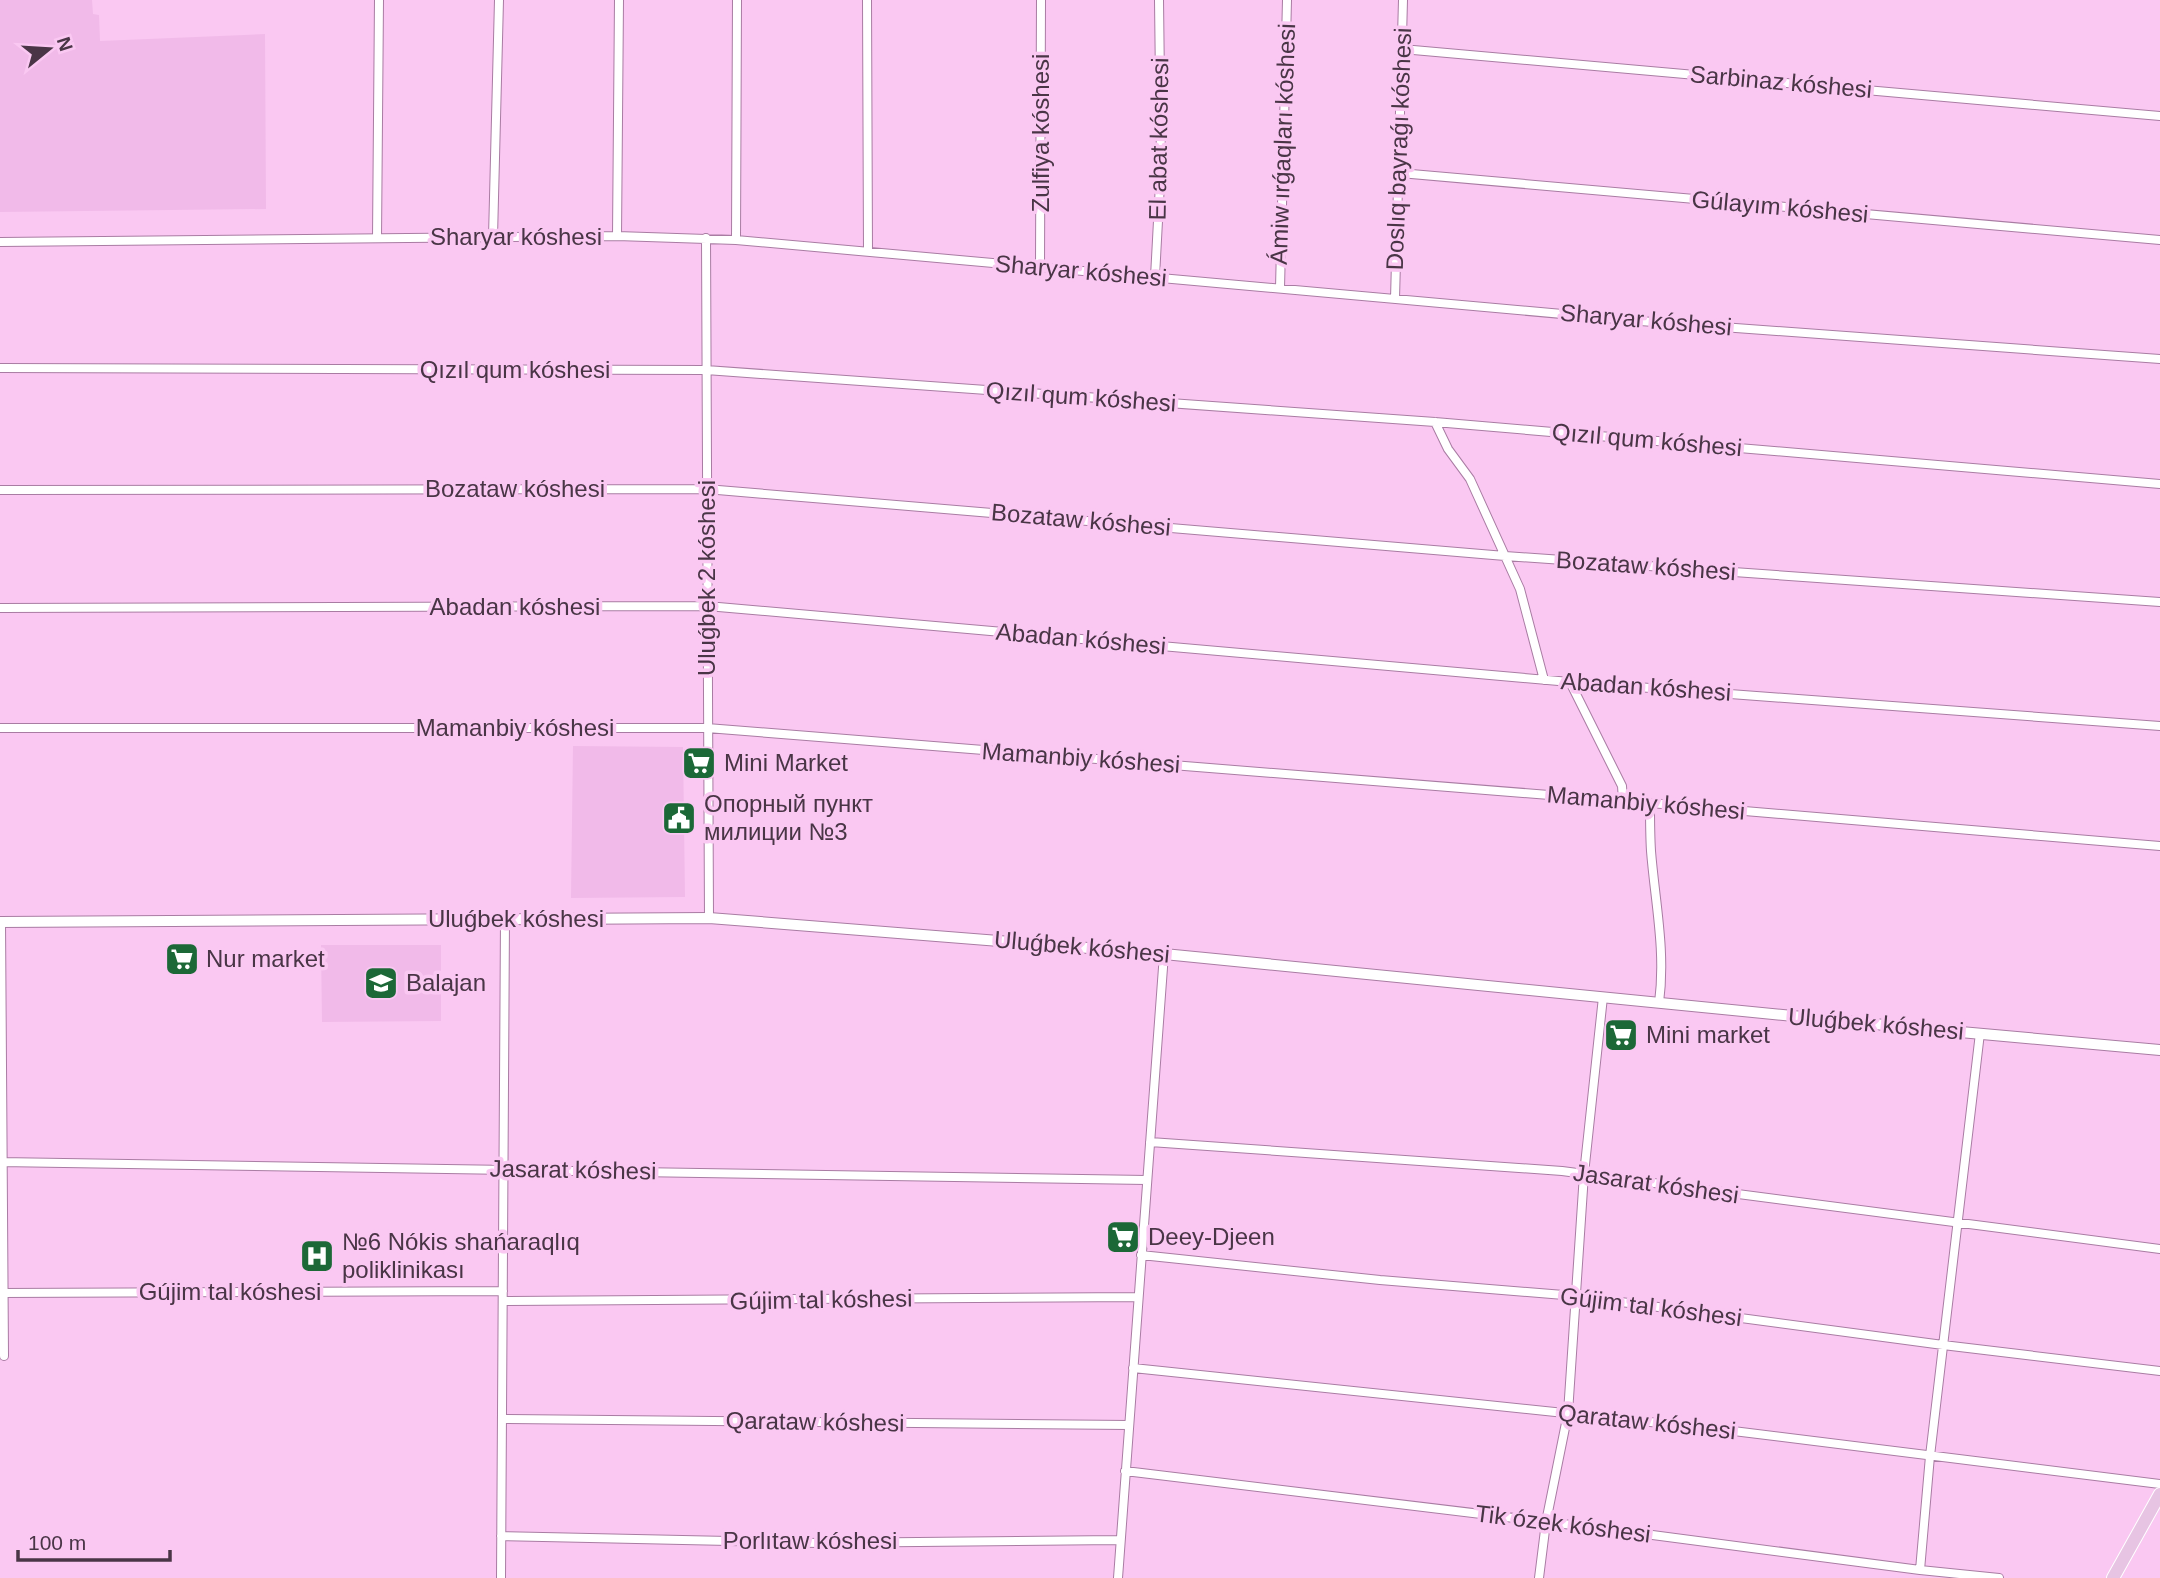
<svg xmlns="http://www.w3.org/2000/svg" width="2160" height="1578" viewBox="0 0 2160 1578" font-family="Helvetica,sans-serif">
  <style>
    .built { fill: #f1bae9 }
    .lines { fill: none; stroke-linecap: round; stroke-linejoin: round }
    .street-casing { stroke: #a97ca3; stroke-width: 10 }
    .secondary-casing { stroke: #a97ca3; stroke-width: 12 }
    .primary-casing { stroke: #fff; stroke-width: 14 }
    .street { stroke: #fff; stroke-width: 8 }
    .secondary { stroke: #fff; stroke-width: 10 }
    .primary { stroke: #e7c4e3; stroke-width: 12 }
    .labels { text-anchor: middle; stroke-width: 7; stroke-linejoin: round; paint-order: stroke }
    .street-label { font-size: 24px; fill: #493546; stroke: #fac8f2 }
    .poi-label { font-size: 24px; fill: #493546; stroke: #fac8f2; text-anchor: start }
  </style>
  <rect width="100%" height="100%" fill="#fac8f2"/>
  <path class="built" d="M0 0H92L93 14 99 15 100 41 265 34 266 209 0 212Z
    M573 746 683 747 685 897 571 898Z
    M321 945H441V1021L322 1022Z"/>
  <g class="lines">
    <g class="street-casing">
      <path id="street" d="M867 0 868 251
        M1402 49 2160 116
        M1400 173 2160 240
        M617 236 619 0
        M493 237 499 0
        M377 238 379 0
        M706 238 709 918
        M736 240 737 0
        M0 242 617 236 736 240 1640 321 2160 359
        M1040 267 1041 0
        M1155 277 1161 165 1159 0
        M1280 288 1287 0
        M1395 299 1403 0
        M0 368 706 370 1435 422 2160 484
        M1435 422 1448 449 1470 479 1520 589 1544 680
        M0 490 706 489 1505 556 2160 602
        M0 608 707 606 1570 682 2160 726
        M1570 682 1622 786 1623 800
        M0 728H707L1650 803 2160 846
        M1650 803C1650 819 1650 835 1651 851 1655 902 1666 951 1659 1003
        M1 922 4 1356
        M1150 1142 1562 1171 2160 1249
        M0 1162 1147 1180
        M1141 1255 1380 1280 1576 1296 1943 1345 2160 1371
        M0 1293 503 1291
        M503 1301 1138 1297
        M1133 1368 1717 1429 2160 1484
        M502 1419 1129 1425
        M1125 1471 1622 1531 1920 1570 1999 1578
        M501 1536 818 1543 1119 1540
        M1920 1570 1930 1456 1980 1033
        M501 1578 505 918
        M1118 1578 1164 954
        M1539 1578 1546 1522 1568 1413 1584 1174 1603 997"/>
    </g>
    <g class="secondary-casing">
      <path id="secondary" d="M0 922 709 918 1164 954 1905 1027 2160 1050"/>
    </g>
    <g class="primary-casing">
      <path id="primary" d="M2113 1578 2160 1494"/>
    </g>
    <use href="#street" class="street"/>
    <use href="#secondary" class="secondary"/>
    <use href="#primary" class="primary"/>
  </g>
  <defs>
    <g id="supermarket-square" transform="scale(1.75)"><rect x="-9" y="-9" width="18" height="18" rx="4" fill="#1c6837" stroke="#fac8f2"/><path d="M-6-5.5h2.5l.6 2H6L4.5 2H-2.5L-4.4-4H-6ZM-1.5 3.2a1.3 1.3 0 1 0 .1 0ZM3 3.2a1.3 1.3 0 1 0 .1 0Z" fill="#fff"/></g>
    <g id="civic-square" transform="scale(1.75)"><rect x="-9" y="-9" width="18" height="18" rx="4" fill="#1c6837" stroke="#fac8f2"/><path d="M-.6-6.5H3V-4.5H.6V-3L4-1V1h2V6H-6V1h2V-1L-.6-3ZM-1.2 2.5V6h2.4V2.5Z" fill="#fff"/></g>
    <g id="school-square" transform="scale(1.75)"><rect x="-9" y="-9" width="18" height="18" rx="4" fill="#1c6837" stroke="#fac8f2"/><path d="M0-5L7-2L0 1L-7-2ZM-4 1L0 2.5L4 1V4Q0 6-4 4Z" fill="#fff"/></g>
    <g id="hospital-square" transform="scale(1.75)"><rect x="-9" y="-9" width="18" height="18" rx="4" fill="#1c6837" stroke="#fac8f2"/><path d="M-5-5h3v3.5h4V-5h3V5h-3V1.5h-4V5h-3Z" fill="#fff"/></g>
  </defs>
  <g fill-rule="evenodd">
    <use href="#supermarket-square" x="699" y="763"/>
    <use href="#civic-square" x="679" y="818"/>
    <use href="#supermarket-square" x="182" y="959"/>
    <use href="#school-square" x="381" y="983"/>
    <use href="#supermarket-square" x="1621" y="1035"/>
    <use href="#supermarket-square" x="1123" y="1237"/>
    <use href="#hospital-square" x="317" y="1256"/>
  </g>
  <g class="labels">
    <g class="street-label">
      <text transform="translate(1781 82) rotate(5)" y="8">Sarbinaz kóshesi</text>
      <text transform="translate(1041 133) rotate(-90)" y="8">Zulfiya kóshesi</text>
      <text transform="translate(1159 139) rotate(-89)" y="8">El abat kóshesi</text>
      <text transform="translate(1283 144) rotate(-88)" y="8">Ámiw ırǵaqları kóshesi</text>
      <text transform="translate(1399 149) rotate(-88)" y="8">Doslıq bayraǵı kóshesi</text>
      <text transform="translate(1780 207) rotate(5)" y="8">Gúlayım kóshesi</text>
      <text x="516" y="245">Sharyar kóshesi</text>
      <text transform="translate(1081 271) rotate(5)" y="8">Sharyar kóshesi</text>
      <text transform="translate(1646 320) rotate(5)" y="8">Sharyar kóshesi</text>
      <text x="515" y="378">Qızıl qum kóshesi</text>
      <text transform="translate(1081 397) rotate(4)" y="8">Qızıl qum kóshesi</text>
      <text transform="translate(1647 440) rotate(5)" y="8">Qızıl qum kóshesi</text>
      <text x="515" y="497">Bozataw kóshesi</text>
      <text transform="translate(1081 520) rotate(5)" y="8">Bozataw kóshesi</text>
      <text transform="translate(1646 566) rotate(4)" y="8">Bozataw kóshesi</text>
      <text transform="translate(707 578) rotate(-90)" y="8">Uluǵbek 2 kóshesi</text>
      <text x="515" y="615">Abadan kóshesi</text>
      <text transform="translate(1081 639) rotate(5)" y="8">Abadan kóshesi</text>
      <text transform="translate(1646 687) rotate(4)" y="8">Abadan kóshesi</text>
      <text x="515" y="736">Mamanbiy kóshesi</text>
      <text transform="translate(1081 758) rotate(4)" y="8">Mamanbiy kóshesi</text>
      <text transform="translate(1646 803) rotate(5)" y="8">Mamanbiy kóshesi</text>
      <text x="516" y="927">Uluǵbek kóshesi</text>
      <text transform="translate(1082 947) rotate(5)" y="8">Uluǵbek kóshesi</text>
      <text transform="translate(1876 1024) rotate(5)" y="8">Uluǵbek kóshesi</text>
      <text transform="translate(573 1170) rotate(1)" y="8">Jasarat kóshesi</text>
      <text transform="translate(1656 1184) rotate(8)" y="8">Jasarat kóshesi</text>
      <text x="230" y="1300">Gújim tal kóshesi</text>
      <text transform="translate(821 1300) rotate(-1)" y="8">Gújim tal kóshesi</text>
      <text transform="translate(1651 1307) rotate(7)" y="8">Gújim tal kóshesi</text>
      <text transform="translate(815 1422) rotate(1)" y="8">Qarataw kóshesi</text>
      <text transform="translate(1647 1422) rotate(6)" y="8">Qarataw kóshesi</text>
      <text transform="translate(1563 1524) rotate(7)" y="8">Tik ózek kóshesi</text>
      <text x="810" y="1549">Porlıtaw kóshesi</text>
    </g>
    <g class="poi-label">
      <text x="724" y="771">Mini Market</text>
      <text x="704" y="812">Опорный пункт<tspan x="704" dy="28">милиции №3</tspan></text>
      <text x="206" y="967">Nur market</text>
      <text x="406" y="991">Balajan</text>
      <text x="1646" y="1043">Mini market</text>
      <text x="1148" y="1245">Deey-Djeen</text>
      <text x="342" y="1250">№6 Nókis shańaraqlıq<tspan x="342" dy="28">poliklinikası</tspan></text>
    </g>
  </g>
  <g transform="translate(49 49) rotate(72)" stroke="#fac8f2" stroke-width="5" paint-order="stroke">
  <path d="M0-5L12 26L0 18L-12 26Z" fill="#493546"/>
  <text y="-10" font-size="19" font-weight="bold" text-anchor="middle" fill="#493546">N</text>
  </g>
  <path d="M18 1550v10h152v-10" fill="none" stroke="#493546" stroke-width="3.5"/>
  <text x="28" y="1550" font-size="21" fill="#493546" stroke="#fac8f2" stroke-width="5" paint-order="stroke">100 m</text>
</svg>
